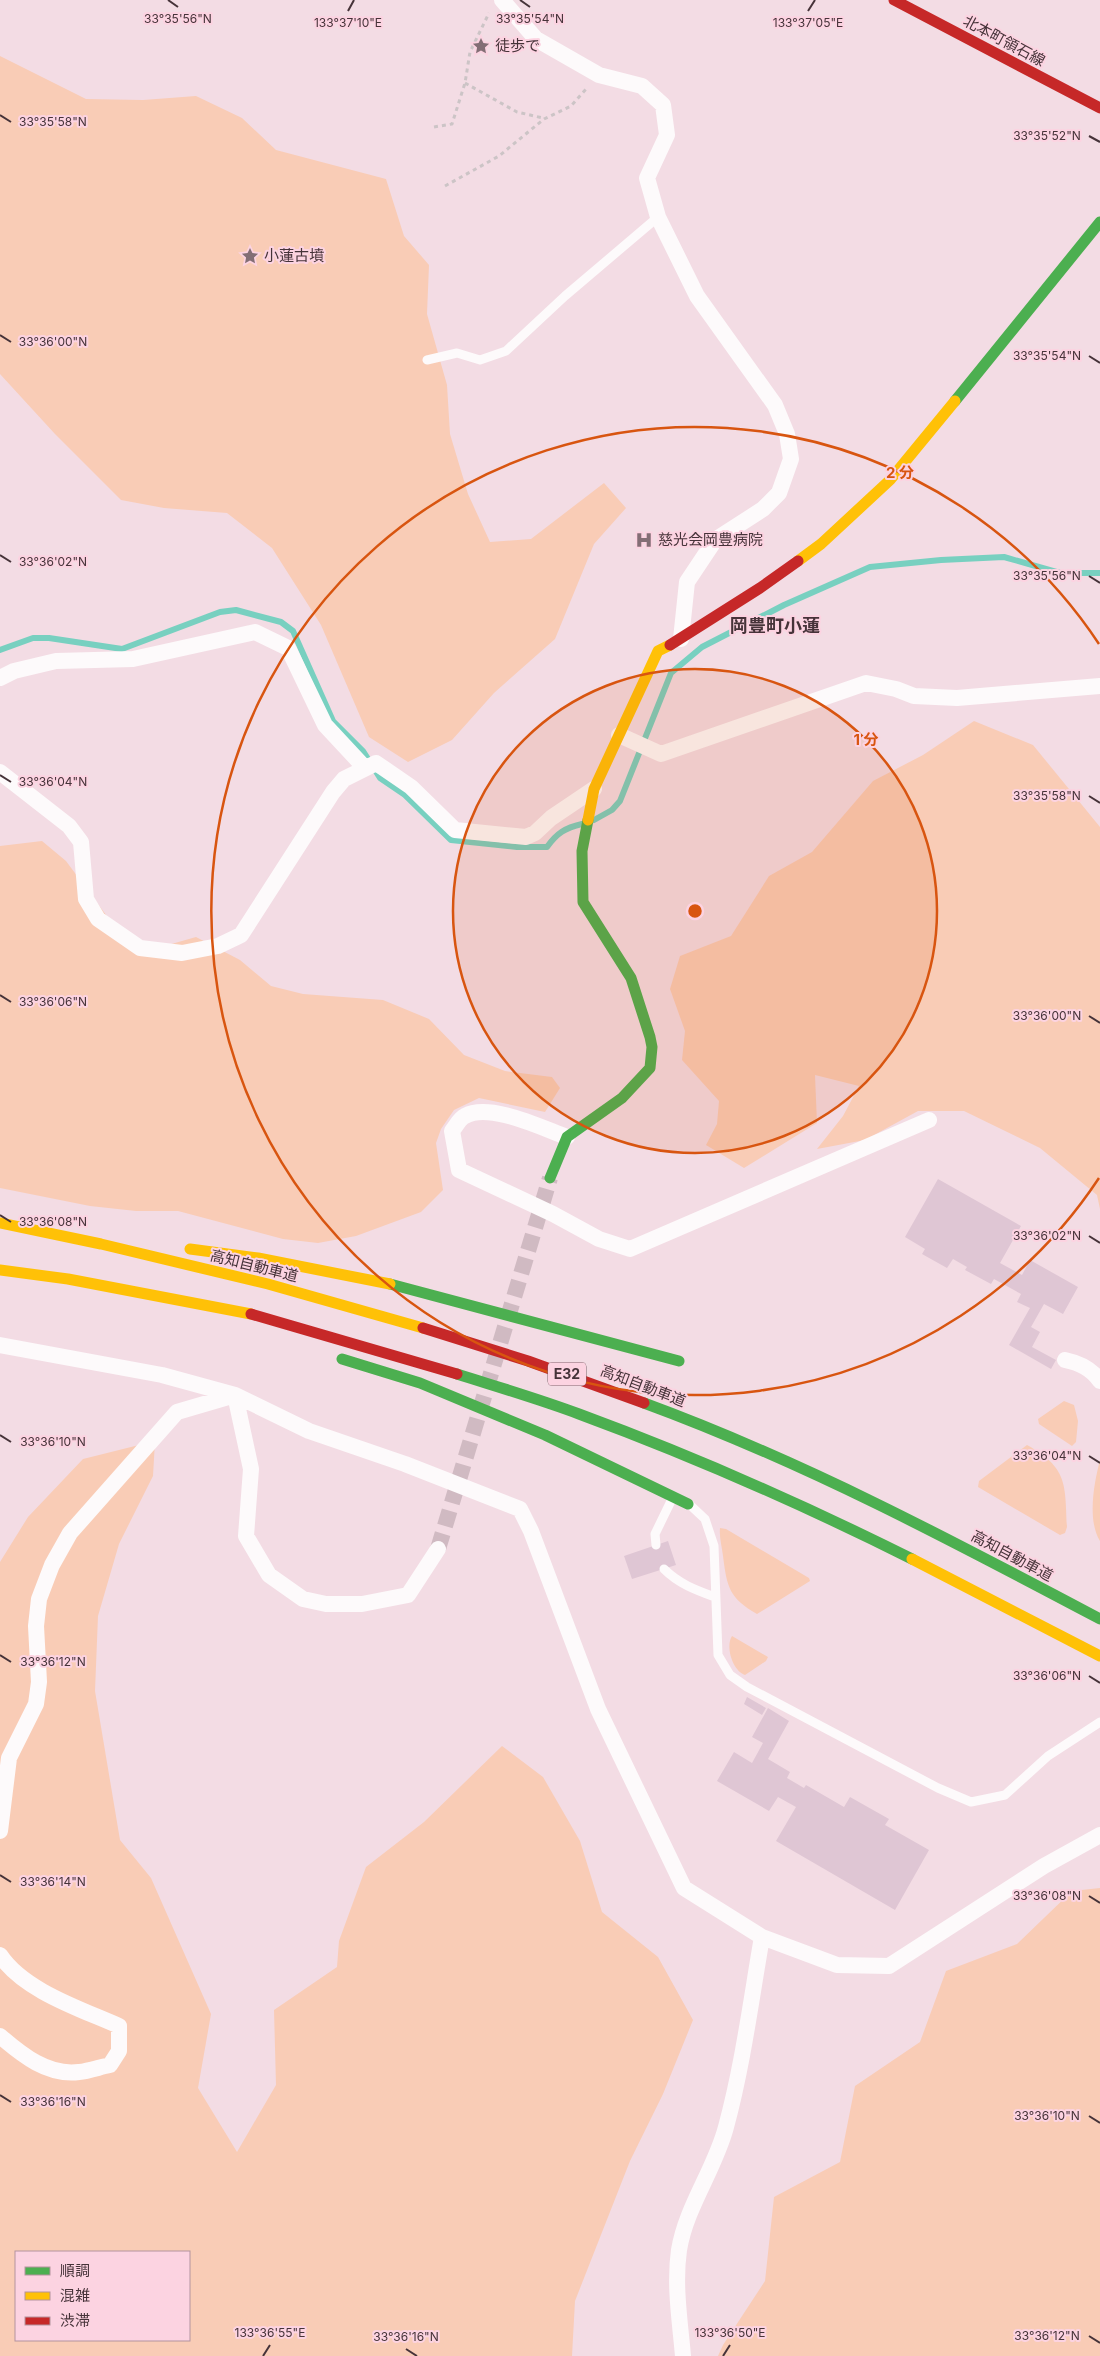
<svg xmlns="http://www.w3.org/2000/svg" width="1100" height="2356" viewBox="0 0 1100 2356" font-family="Inter,'Noto Sans JP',sans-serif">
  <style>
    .green { fill: #f9ccb6; fill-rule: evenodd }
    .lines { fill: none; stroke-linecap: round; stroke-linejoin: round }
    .stream { stroke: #78d0c0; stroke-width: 6 }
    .building { fill: #dfc6d4 }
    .street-tunnel { stroke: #d0bac2; stroke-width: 16; stroke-dasharray: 16 8; stroke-linecap: butt }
    .path { stroke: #ccc4c6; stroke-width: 3; stroke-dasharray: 4 4; stroke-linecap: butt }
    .lane { stroke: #fdfafb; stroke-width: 9 }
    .street { stroke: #fdfafb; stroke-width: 16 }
    .fast { stroke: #4caf50; stroke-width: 11 }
    .slow { stroke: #ffc107; stroke-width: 11 }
    .jam { stroke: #c62828; stroke-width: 11 }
    .ticks { fill: none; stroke: #463339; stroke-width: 2 }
    .ring { fill: none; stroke: #d85510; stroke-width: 2.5 }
    .labels { text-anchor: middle; stroke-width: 4; stroke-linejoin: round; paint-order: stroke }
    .shield { fill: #fcd3e1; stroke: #7d636b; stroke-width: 1 }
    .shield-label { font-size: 14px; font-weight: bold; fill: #463339 }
    .street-label { font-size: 15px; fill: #463339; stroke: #fcd3e1 }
    .poi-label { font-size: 15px; fill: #463339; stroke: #fcd3e1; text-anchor: start }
    .quarter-label { font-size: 18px; font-weight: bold; fill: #463339; stroke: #fcd3e1 }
    .ticks-label { font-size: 12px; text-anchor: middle; fill: #463339; stroke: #fcd3e1; stroke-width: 4; stroke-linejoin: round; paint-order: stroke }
    .centre { fill: #d85510; stroke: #fcd3e1; stroke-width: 2.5 }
    .ring-label { font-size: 15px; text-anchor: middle; font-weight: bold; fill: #d85510; stroke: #fcd3e1; stroke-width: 4; stroke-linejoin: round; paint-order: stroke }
  </style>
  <rect width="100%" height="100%" fill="#f3dce4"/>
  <path class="green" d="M0 56 86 99 143 100 196 96 242 118 276 150 386 179 404 236 429 265 427 314 447 385 450 434 468 494 490 542 531 539 604 483 626 508 594 544 555 639 494 693 452 740 408 762 369 737 321 625 272 548 227 513 164 508 121 500 55 434 0 374Z
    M974 721 1033 745 1100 827V1209L1097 1195 1040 1148 964 1111H918L865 1140 817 1149 843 1116 859 1086 815 1075 817 1123 744 1168 706 1145 717 1124 719 1101 682 1060 685 1031 670 989 680 956 731 936 769 876 812 852 873 781 923 755Z
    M42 841 66 861 115 927 154 949 196 937 240 960 271 986 303 994 383 1000 429 1019 464 1055 505 1071 552 1077 560 1088 545 1112 479 1098 454 1110 441 1129 436 1143 443 1190 421 1212 356 1236 318 1243 283 1239 178 1211H136L90 1206 0 1188V846Z
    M1064 1401 1074 1405 1078 1421 1076 1442 1072 1446 1039 1424 1038 1419Z
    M155 1441 153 1476 119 1544 98 1616 95 1691 120 1840 151 1878 211 2014 198 2088 237 2152 276 2085 274 2010 337 1967 339 1941 366 1867 424 1822 502 1746 543 1777 580 1841 602 1912 658 1957 693 2020 663 2094 630 2161 575 2301 572 2356H0V1562L28 1517 83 1459ZM16 2252H189V2340H16Z
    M1027 1445C1068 1468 1065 1484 1067 1527L1065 1533 1060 1535 978 1487 979 1481Z
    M1100 1460V1541C1087 1520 1094 1483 1100 1460Z
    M720 1528 726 1529 809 1578 810 1581 757 1614C729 1598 727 1587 723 1556 722 1547 719 1537 720 1528Z
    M732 1636 768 1657 766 1661 745 1675C733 1671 725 1647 732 1636Z
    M1100 1888V2356H718L723 2345 765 2281 774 2197 840 2162 855 2086 920 2042 946 1971 1017 1944 1072 1891Z"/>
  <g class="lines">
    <path class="stream" d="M0 650 33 638H49L122 649 220 612 236 610 281 622 293 631 333 721 363 751 380 778 405 795 451 840 517 847H547C557 833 565 828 582 824
      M594 820 612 810 620 801 671 673 702 647 784 605 870 567 941 560 1004 557 1060 573H1100"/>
  </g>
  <path class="building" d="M938 1179 1021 1226 1000 1263 1022 1275 1030 1260 1078 1287 1063 1314 1044 1304 1031 1327 1040 1332 1032 1347 1056 1360 1051 1369 1009 1345 1030 1308 1017 1302 1021 1294 994 1279 991 1284 965 1270 967 1267 953 1259 947 1268 922 1254 925 1249 905 1237Z
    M668 1541 676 1565 632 1579 624 1556Z
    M747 1697 766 1708 762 1715 744 1704Z
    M768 1708 789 1721 768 1759 790 1772 787 1778 804 1788 806 1785 844 1807 850 1797 889 1819 885 1825 929 1850 895 1910 776 1841 796 1807 778 1797 769 1811 717 1781 734 1752 752 1763 763 1743 752 1737Z"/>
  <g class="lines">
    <path class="street-tunnel" d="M438 1549 550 1178"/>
    <path class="path" d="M465 83 517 112 543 118
      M434 127 452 124 465 83 470 52 489 13
      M445 186 499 156 544 119 571 106 587 88"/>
    <path class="lane" d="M427 360 457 353 480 360 506 351 565 296 658 217
      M689 1504 705 1519 714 1546 718 1655 730 1675 747 1687 938 1788 971 1802 1005 1795 1048 1756 1100 1722
      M656 1545 655 1534 672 1499
      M664 1569C679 1584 696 1590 715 1597"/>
    <path class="street" d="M502 0 536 39 599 75 642 86 663 105 667 135 647 178 658 217 697 296 775 405 787 434 791 459 779 493 763 509 715 540 687 582 681 639
      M0 678 14 671 56 661 133 659 255 632 288 648 325 725 365 768
      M619 735 661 754 866 683 896 689 914 696 957 698 1100 686
      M0 772 69 826 81 842 86 899 98 919 140 948 182 953 218 946 241 935 333 792 344 779 376 763 411 787 455 830 526 837 535 833 551 818 594 789
      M567 1137C542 1128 489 1102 465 1116 460 1118 456 1126 452 1131L459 1170 553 1214 599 1239 630 1249 929 1120
      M0 1345 162 1375 235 1395 309 1431 405 1464 520 1509 531 1531 598 1709 684 1888 762 1937 837 1965 889 1966 1044 1866 1100 1835
      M1065 1360C1079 1363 1091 1368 1100 1381
      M235 1395 251 1469 246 1536 269 1575 303 1599 326 1604H362L408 1595 438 1549
      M0 1831 9 1758 36 1704 39 1682 36 1626 39 1599 52 1565 70 1533 177 1412 235 1395
      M0 1955C24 1991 81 2009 119 2026V2051L110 2065C100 2067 89 2071 79 2072 48 2076 22 2055 0 2036
      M683 2356C680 2321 674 2285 679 2250 686 2207 715 2169 726 2127 743 2064 751 2000 762 1937"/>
    <path class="fast" d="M955 401 1100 222
      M550 1178 567 1137 622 1098 650 1068 652 1047 650 1037 631 978 583 902 582 851 588 820
      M390 1284 679 1361
      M342 1359 420 1383 545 1435 688 1504
      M457 1374C498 1387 539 1399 579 1414 693 1456 804 1505 912 1559
      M644 1403C802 1461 951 1540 1100 1619"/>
    <path class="slow" d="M798 561 821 544 890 480 955 401
      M588 820 594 789 658 651 670 645
      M0 1223 101 1244 268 1284 423 1328
      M190 1249 258 1258 390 1284
      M0 1270 68 1279 251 1314
      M912 1559 1100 1656"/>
    <path class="jam" d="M894 0 1100 108
      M670 645 760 588 798 561
      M251 1314 457 1374
      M423 1328 528 1361 644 1403"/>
  </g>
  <path class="ticks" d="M168 0 178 7M520 0 530 7M348 11 354 0M808 11 815 0M0 115 11 122M1089 136 1100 142M0 335 11 342M1089 356 1100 363M0 555 11 562M1089 576 1100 583M0 775 11 782M1089 796 1100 803M0 995 11 1002M1089 1016 1100 1023M0 1215 11 1222M1089 1236 1100 1243M0 1435 11 1442M1089 1456 1100 1463M0 1655 11 1662M1089 1676 1100 1683M0 1875 11 1882M1089 1896 1100 1903M0 2095 11 2102M1089 2116 1100 2123M1089 2336 1100 2343M406 2349 417 2356M263 2356 270 2345M723 2356 730 2345"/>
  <circle cx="695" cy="911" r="242" fill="#d85510" fill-opacity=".12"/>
  <g class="ring">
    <circle cx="695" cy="911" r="242"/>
    <path d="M1099 1178A484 484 0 1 1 1099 644"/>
  </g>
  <defs>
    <g id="sight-bare" transform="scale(1.35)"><path d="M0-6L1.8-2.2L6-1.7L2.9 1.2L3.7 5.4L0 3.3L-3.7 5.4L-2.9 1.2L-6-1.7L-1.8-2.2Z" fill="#836e75" stroke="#fcd3e1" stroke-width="2.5" paint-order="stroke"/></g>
    <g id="hospital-bare" transform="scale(1.35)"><path d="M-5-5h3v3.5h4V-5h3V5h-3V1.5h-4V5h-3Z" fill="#836e75" stroke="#fcd3e1" stroke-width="2.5" paint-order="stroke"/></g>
  </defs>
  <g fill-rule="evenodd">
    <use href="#sight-bare" x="481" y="46"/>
    <use href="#sight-bare" x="250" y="256"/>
    <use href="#hospital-bare" x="644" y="540"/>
  </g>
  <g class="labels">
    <rect class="shield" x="548" y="1362.5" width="38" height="23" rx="4"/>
    <g class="shield-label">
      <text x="567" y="1379">E32</text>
    </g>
    <g class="street-label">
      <text transform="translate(1004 41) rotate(28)" y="5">北本町領石線</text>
      <text transform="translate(254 1266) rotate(14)" y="5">高知自動車道</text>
      <text transform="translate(643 1386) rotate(21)" y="5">高知自動車道</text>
      <text transform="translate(1012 1556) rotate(28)" y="5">高知自動車道</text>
    </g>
    <g class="poi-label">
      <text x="495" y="51">徒歩で</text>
      <text x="264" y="261">小蓮古墳</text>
      <text x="658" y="545">慈光会岡豊病院</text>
    </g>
    <g class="quarter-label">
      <text x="775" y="632">岡豊町小蓮</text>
    </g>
  </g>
  <g class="ticks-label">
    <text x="178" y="23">33°35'56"N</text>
    <text x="530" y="23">33°35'54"N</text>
    <text x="348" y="27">133°37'10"E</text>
    <text x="808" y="27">133°37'05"E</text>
    <text x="53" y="126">33°35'58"N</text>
    <text x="1047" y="140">33°35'52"N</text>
    <text x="53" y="346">33°36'00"N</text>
    <text x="1047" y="360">33°35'54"N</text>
    <text x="53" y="566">33°36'02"N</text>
    <text x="1047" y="580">33°35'56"N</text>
    <text x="53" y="786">33°36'04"N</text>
    <text x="1047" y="800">33°35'58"N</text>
    <text x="53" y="1006">33°36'06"N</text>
    <text x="1047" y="1020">33°36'00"N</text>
    <text x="53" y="1226">33°36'08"N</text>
    <text x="1047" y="1240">33°36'02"N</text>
    <text x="53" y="1446">33°36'10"N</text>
    <text x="1047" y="1460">33°36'04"N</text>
    <text x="53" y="1666">33°36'12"N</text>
    <text x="1047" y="1680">33°36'06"N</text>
    <text x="53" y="1886">33°36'14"N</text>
    <text x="1047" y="1900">33°36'08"N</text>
    <text x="53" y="2106">33°36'16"N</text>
    <text x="1047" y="2120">33°36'10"N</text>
    <text x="270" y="2337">133°36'55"E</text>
    <text x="730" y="2337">133°36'50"E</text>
    <text x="1047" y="2340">33°36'12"N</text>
    <text x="406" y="2341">33°36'16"N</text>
  </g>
  <circle cx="695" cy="911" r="8" class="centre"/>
  <g class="ring-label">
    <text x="900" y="478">2 分</text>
    <text x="866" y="745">1 分</text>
  </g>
  <rect x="15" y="2251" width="175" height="90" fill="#fcd3e1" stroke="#b3939e"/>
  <rect x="25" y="2267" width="25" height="8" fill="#4caf50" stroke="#b3939e"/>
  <text x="60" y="2276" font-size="15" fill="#463339">順調</text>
  <rect x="25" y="2292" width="25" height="8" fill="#ffc107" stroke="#b3939e"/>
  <text x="60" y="2301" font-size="15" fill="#463339">混雑</text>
  <rect x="25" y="2317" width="25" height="8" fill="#c62828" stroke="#b3939e"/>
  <text x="60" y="2326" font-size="15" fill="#463339">渋滞</text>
</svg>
